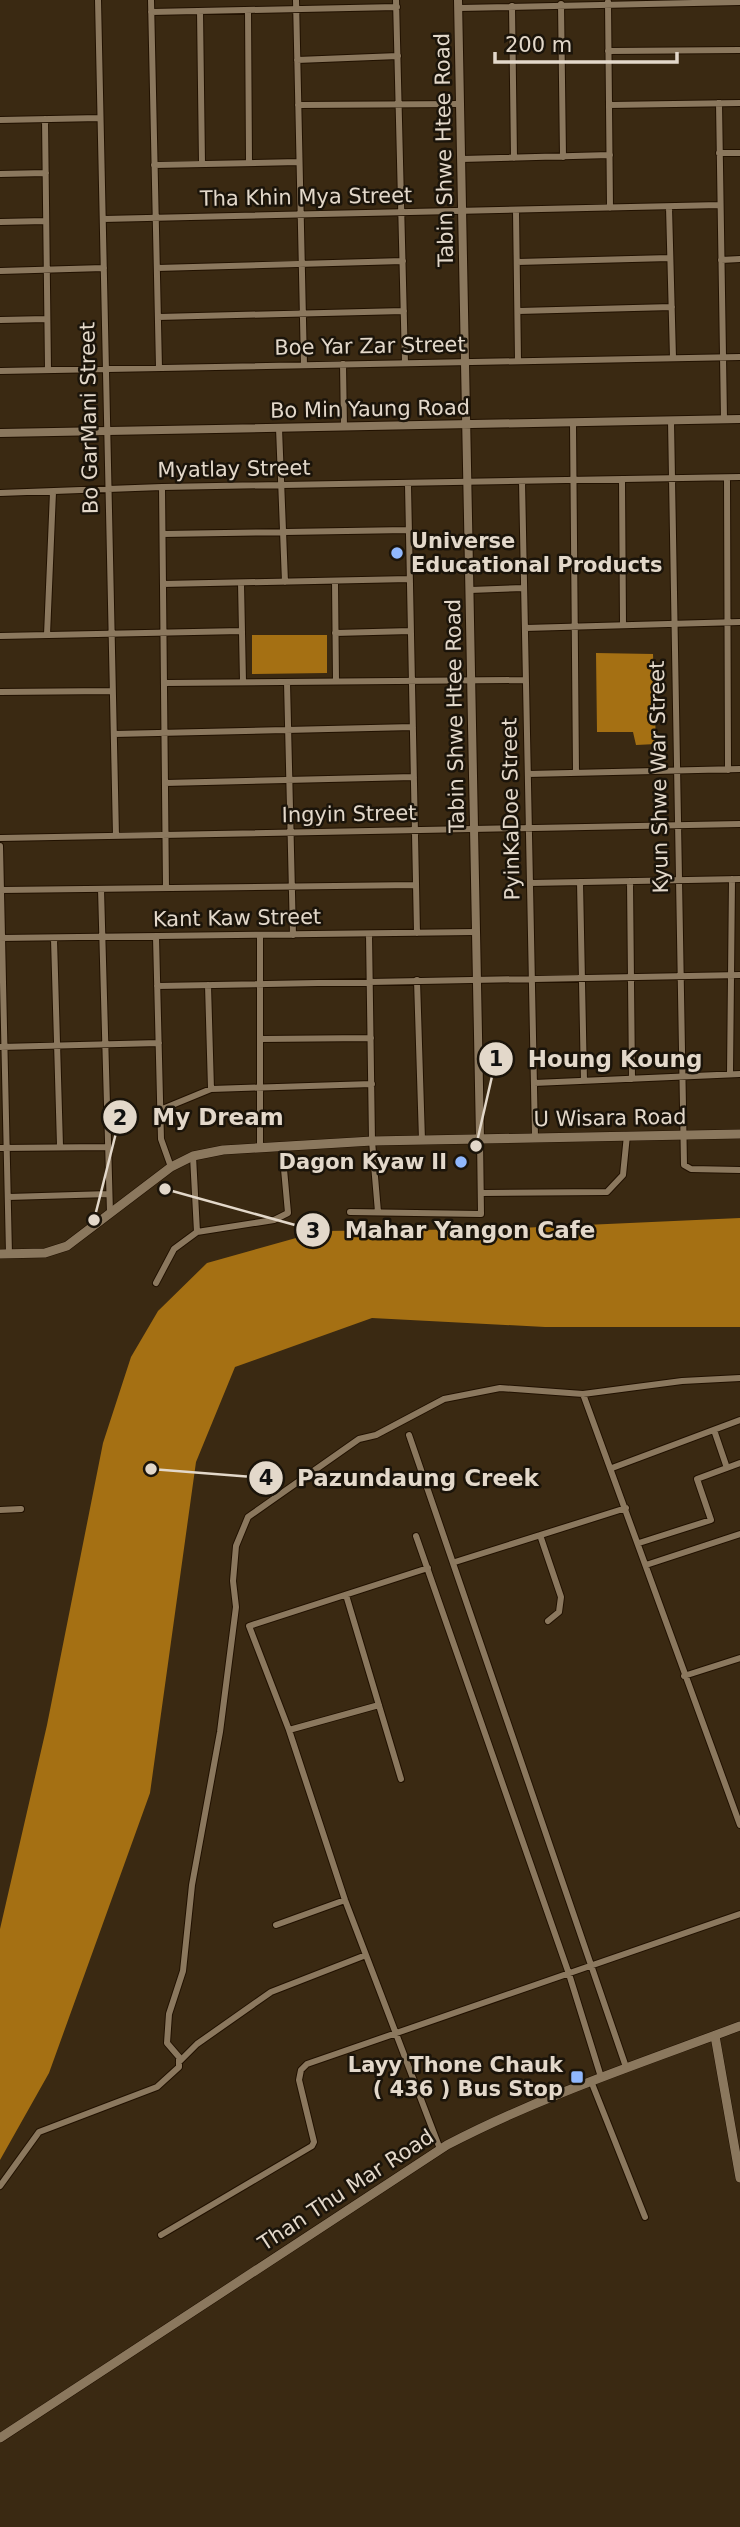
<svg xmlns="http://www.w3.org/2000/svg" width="740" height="2527" viewBox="0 0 740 2527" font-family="'DejaVu Sans',sans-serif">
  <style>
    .water { fill: #a57013 }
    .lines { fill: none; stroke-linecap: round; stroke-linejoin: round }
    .minor-casing { stroke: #211100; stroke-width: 8 }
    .tertiary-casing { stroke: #211100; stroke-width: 10 }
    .secondary-casing { stroke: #211100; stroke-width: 10 }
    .minor { stroke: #8b785e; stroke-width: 6 }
    .tertiary { stroke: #8b785e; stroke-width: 8 }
    .secondary { stroke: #8b785e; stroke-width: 9 }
    .poi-dot { fill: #91b8fd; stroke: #1b140a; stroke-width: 2.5 }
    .labels { text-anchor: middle; stroke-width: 5; stroke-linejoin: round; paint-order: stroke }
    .street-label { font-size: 21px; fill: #e3d8ca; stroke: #1b140a }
    .poi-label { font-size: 21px; font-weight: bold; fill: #e3d8ca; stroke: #1b140a; text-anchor: end }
    .leader { fill: none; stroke: #e3d8ca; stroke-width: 2.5 }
    .callout-dot { fill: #e3d8ca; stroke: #1b140a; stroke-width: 2.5 }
    .mark-label { font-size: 21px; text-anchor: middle; font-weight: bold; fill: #111 }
    .callout-label { font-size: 23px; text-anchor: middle; font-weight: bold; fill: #e3d8ca; stroke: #1b140a; stroke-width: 5; stroke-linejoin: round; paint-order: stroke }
  </style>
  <rect width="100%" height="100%" fill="#3a2912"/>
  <path class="water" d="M252 635H327V673L252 674Z
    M596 653 653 654 656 744 636 745 633 732H597Z
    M740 1218V1327H545L372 1318 235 1367 196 1462 150 1793 49 2073 0 2160V1929L47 1725 103 1443 131 1357 158 1311 207 1263 321 1231 497 1229Z"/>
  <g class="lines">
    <g class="minor-casing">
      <path id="minor" d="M98 0 116 836
        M151 0 159 368
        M296 0 304 365
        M396 0 405 363
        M608 2 610 208
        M561 4 563 157
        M512 6 514 158
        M459 8 740 2
        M248 10 249 163
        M200 11 202 164
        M151 12 397 7
        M608 51 740 50
        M297 60 398 56
        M719 103 724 419
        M298 105 460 104
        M609 105 740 103
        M45 119 48 370
        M0 120 100 118
        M719 153H740
        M461 159 610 155
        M154 165 299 162
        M0 174 46 173
        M669 207 673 358
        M516 210 518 361
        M103 219 720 205
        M0 222 46 221
        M721 260 740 259
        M517 262 670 258
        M157 268 403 261
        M0 271 104 268
        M518 311 672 307
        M158 317 404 311
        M0 320 47 319
        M343 364 344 427
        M0 371 740 357
        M671 421 684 1165 691 1169 740 1170
        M573 423 576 773
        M279 428 285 582
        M727 478 728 770
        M622 479 623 625
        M522 481 535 1137
        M408 485 417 933
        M162 487 166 888
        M0 493 162 487 740 477
        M163 534 408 530
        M335 581 336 681
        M241 583 243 682
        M163 584 410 579
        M470 590 524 588
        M525 628 740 622
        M335 633 411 631
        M47 635 53 492
        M0 636 242 631
        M287 682 293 935
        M164 683 525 680
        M0 692 112 691
        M114 734 413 727
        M528 774 740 769
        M165 783 414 777
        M0 838 740 824
        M0 846 9 1254
        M630 881 632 1079
        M580 882 584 1081
        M530 883 740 879
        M101 889 110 1213
        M1 890 416 885
        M369 934 372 1141 378 1212
        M260 935V1148
        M156 937 161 1139 171 1167
        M0 938 475 932
        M54 939 60 1146
        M417 980 422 1140
        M208 985 211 1089
        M157 986 740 975
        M260 1039 371 1038
        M0 1047 159 1043
        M730 1074 732 879
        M534 1083 740 1074
        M160 1110 211 1089 372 1084
        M0 1148 108 1147
        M193 1156 197 1232 274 1220 288 1213 282 1147
        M481 1193 607 1192 623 1175 627 1135
        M8 1197 109 1194
        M350 1212 481 1214 480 1138
        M156 1283 174 1249 197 1232
        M583 1394 740 1825
        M714 1430 727 1468
        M409 1435 626 2067
        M612 1468 740 1420
        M0 1510 21 1509
        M540 1535 561 1597 559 1612 548 1621
        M416 1536 569 1974 601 2077
        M639 1543 711 1520 697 1479 740 1463
        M455 1562 626 1508
        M646 1565 740 1534
        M428 1568 249 1626 289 1730 345 1900 440 2149
        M346 1595 401 1779
        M684 1676 740 1658
        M289 1730 379 1705
        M276 1925 345 1900
        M179 2062 197 2044 271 1992 366 1955
        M591 2081 645 2217
        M0 2186 39 2132 157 2087 179 2067V2057L167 2043 169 2014 183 1971 192 1885 220 1732 236 1607 233 1581 236 1546 248 1517 359 1439 376 1435 444 1399 500 1388 583 1394 682 1381 740 1378
        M161 2235 312 2146 314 2142 299 2080 301 2070 307 2064 740 1914"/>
    </g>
    <g class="tertiary-casing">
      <path id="tertiary" d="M458 0 480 1138
        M0 433 740 419"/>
    </g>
    <g class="secondary-casing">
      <path id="secondary" d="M0 1254 45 1253 67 1246 171 1167 193 1156 223 1150 372 1141 740 1134
        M715 2036 740 2178
        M0 2438 447 2145C541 2096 641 2063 740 2026"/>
    </g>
    <use href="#minor" class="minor"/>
    <use href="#tertiary" class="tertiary"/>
    <use href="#secondary" class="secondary"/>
  </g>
  <g class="poi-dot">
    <circle cx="397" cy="553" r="7"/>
    <circle cx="461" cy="1162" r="7"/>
    <rect x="570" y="2070" width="14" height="14" rx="3.5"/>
  </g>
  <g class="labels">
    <g class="street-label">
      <text transform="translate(444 150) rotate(-91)" y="7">Tabin Shwe Htee Road</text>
      <text transform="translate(306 197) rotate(-1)" y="7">Tha Khin Mya Street</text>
      <text transform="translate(370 346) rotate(-1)" y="7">Boe Yar Zar Street</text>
      <text transform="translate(370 409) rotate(-1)" y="7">Bo Min Yaung Road</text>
      <text transform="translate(89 418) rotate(-91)" y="7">Bo GarMani Street</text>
      <text transform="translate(234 469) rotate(-1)" y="7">Myatlay Street</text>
      <text transform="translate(455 716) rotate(-91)" y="7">Tabin Shwe Htee Road</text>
      <text transform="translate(659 777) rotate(-91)" y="7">Kyun Shwe War Street</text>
      <text transform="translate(511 809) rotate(-91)" y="7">PyinKaDoe Street</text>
      <text transform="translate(349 814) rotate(-1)" y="7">Ingyin Street</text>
      <text transform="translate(237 918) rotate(-1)" y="7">Kant Kaw Street</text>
      <text transform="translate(610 1118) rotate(-1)" y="7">U Wisara Road</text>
      <text transform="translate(346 2190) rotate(-33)" y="7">Than Thu Mar Road</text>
    </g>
    <g class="poi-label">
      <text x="411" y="548" text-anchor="start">Universe<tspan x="411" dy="24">Educational Products</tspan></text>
      <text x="447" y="1169">Dagon Kyaw II</text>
      <text x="563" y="2072">Layy Thone Chauk<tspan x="563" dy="24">( 436 ) Bus Stop</tspan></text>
    </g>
  </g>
  <path class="leader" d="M476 1146L496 1059M94 1220L120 1117M165 1189L313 1230M151 1469L266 1478"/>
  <g class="callout-dot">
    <circle cx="476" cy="1146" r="7"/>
    <circle cx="94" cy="1220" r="7"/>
    <circle cx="165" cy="1189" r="7"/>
    <circle cx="151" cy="1469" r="7"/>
    <circle cx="496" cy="1059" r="18"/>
    <circle cx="120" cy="1117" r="18"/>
    <circle cx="313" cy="1230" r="18"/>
    <circle cx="266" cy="1478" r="18"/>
  </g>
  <g class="mark-label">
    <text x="496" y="1066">1</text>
    <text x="120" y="1125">2</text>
    <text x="313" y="1238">3</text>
    <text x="266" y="1485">4</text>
  </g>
  <g class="callout-label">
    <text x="615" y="1067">Houng Koung</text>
    <text x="218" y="1125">My Dream</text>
    <text x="470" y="1238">Mahar Yangon Cafe</text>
    <text x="418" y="1486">Pazundaung Creek</text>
  </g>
  <path d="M495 52v10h182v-10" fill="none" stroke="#e3d8ca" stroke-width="3.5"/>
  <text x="505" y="52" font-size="21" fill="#e3d8ca" stroke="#1b140a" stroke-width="5" paint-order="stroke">200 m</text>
</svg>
